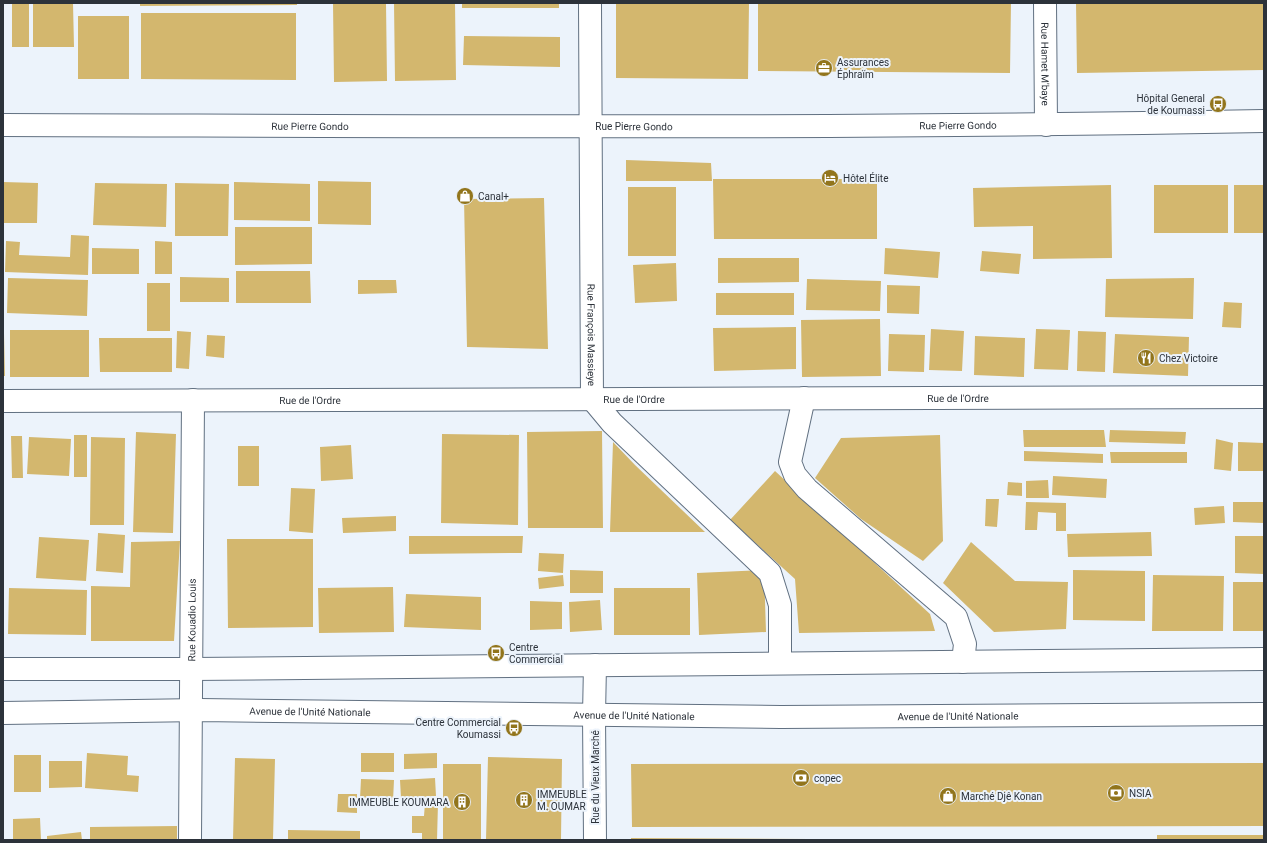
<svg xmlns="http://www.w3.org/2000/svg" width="1267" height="843" viewBox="0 0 1267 843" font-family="Roboto,sans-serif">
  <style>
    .building { fill: #d3b76e }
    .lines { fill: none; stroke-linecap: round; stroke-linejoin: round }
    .street-casing { stroke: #617081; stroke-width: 24 }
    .secondary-casing { stroke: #617081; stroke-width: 24 }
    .street { stroke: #fff; stroke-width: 22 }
    .secondary { stroke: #fff; stroke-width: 22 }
    .labels { text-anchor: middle; stroke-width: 4; stroke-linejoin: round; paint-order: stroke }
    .poi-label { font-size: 10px; fill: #2c323a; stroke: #ecf3fb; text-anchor: start }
    .street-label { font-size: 10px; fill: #2c323a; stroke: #ecf3fb }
  </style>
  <rect width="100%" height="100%" fill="#ecf3fb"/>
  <path class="building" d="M12 3H29V47H12Z
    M33 3H73L74 47H33Z
    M140 3H297V5L140 6Z
    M333 3H386L387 81 334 82Z
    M394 3H455L456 80 395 81Z
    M462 3H559V8H462Z
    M616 3H749L748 79 616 78Z
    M758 3H1011L1010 73 758 71Z
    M1076 3H1264V70L1077 73Z
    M141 13H296V80L141 79Z
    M78 16H129V79H78Z
    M464 36 560 37V67L463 65Z
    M626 160 711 163 712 181H626Z
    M713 179H877V239H714Z
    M318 181 371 182V225L318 224Z
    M3 182 38 183 37 223H3Z
    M234 182 310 184V221L234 220Z
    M95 183 167 184 166 227 93 225Z
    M175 183 229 184 228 236H175Z
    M1111 185 1112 258 1033 259V226L974 227 973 188Z
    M1154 185H1228V233H1154Z
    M1234 185H1264V233H1234Z
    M628 187H676V256H628Z
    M544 198 548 349 467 347 464 199Z
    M235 227H312V264L235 265Z
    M71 235 89 236 88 275 5 272 6 241 20 242 19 255 70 257Z
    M155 241 172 242V274H155Z
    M92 248 139 249V274H92Z
    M885 248 940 252 938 278 884 274Z
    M982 251 1021 254 1019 274 980 271Z
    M718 258H799V282L718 283Z
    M676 263 677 301 635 303 633 265Z
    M236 271H310L311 303H236Z
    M180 277 229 278V302H180Z
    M8 278 88 280 87 316 7 313Z
    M1194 278 1193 319 1105 317 1106 279Z
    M807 279 881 281 880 311 806 310Z
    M358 280H396L397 293 358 294Z
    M147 283H170V331H147Z
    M887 285 920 286 919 314 887 313Z
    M716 293H794V315H716Z
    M1224 302 1242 303 1241 328 1222 327Z
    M880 319 881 376 802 377 801 320Z
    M796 327V369L714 371 713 328Z
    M931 329 964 331 962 371 929 370Z
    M1036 329 1070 330 1068 370 1034 369Z
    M10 330H89V377H10Z
    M177 331 191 332 189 369 176 368Z
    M1078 331 1106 332 1105 372 1077 371Z
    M3 333H4L5 376H3Z
    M889 334 925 335 924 372 888 371Z
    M1115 334 1189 337 1188 376 1113 373Z
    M207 335 225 336 224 358 206 356Z
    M975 336 1025 338 1024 377 974 375Z
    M99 338H172V372H100Z
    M1023 430H1104L1106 447H1024Z
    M1110 430 1186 432 1185 444 1109 442Z
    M602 431 603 528H528L527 432Z
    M136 432 176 434 173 533 133 532Z
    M442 434 519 435 518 525 441 523Z
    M74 435H87V477H74Z
    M940 435 943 541 923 561 861 519 815 478 841 438Z
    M11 436H22L23 478H12Z
    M29 437 71 439 69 476 27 474Z
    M91 437 125 438 124 525H90Z
    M1216 439 1233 443 1231 471 1214 469Z
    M613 442 635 465 705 532H610Z
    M1238 442 1264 443V471H1238Z
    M351 445 353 479 321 481 320 447Z
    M238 446H259V486H238Z
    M1024 451 1103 454V463L1024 461Z
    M1110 452H1187V463H1111Z
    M775 471 930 614 935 631 799 633 795 579 730 520Z
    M1053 476 1107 479 1106 498 1052 495Z
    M1048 480 1049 498H1026V481Z
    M1008 482 1022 483V496L1007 495Z
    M291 488 315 489 313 533 289 531Z
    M986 499H999L997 527 985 526Z
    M1026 502 1066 503V531H1056V513L1038 512 1037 530H1025Z
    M1233 502H1264V523L1233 522Z
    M1224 506 1225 523 1195 525 1194 508Z
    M396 516V531L343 533 342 518Z
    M1151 532 1152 556 1068 557 1067 534Z
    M98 533 125 535 123 573 96 571Z
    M409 536H523L522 553 409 554Z
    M1235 536H1264V574L1235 573Z
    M39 537 89 540 86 581 36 578Z
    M227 539H313V627L228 628Z
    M180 541 174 641H91V586L130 587 131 542Z
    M971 542 1015 581 1068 582 1066 629 994 632 943 583Z
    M539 553 564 554 563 573 538 571Z
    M570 570 603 571V593H570Z
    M764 570 766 632 699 635 697 573Z
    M1073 570 1145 571V621L1073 620Z
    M563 575 564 586 539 589 538 578Z
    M1153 575 1224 576 1223 631H1152Z
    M1233 582H1264V631H1233Z
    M393 587 394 632 319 633 318 588Z
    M9 588 87 590 86 635 8 634Z
    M614 588H690V635H614Z
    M406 594 481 597V630L404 627Z
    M600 600 602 630 570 632 569 602Z
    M530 601 562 602V629L530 630Z
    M87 753 128 756 127 775 139 776 138 792 85 788Z
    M361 753H394V772H361Z
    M437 753V768L404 769V754Z
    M14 755H41V792H14Z
    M488 757 562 759 561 840H486Z
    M235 758 275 759 273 840H233Z
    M49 761H82V787L49 788Z
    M1264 763V826L632 827 631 764Z
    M443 764H481V840H443Z
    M435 778 436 796 401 798 400 780Z
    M361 779 394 780 393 801 360 799Z
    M338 794H357V813L337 812Z
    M425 803H438L437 840H422V833H412V816H424Z
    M40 818 41 840H13V819Z
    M177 826V840H90V827Z
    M288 830 360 831V840H288Z
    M81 832 82 840H47V836Z
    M1157 835H1264V840H1157Z
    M631 838 810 839V840H631Z"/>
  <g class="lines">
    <g class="street-casing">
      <g id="street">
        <path id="s1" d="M590 3 592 399 612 423 770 573 780 605V663"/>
        <path id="s2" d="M1045 3 1046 125"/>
        <path id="s3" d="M3 125C423 126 844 129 1264 121"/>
        <path d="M804 398 790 462 795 475 807 489 956 617 965 644 963 662"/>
        <path id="s4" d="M3 401 1264 397"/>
        <path id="s5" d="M190 840 193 400"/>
        <path d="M595 840 594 715 595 665"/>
      </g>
    </g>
    <g class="secondary-casing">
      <g id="secondary">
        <path d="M3 669H191L1264 659"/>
        <path id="s6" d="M3 713 200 710 781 717 1264 714"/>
      </g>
    </g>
    <use href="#street" class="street"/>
    <use href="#secondary" class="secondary"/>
  </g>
  <defs>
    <g id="office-disc" transform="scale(0.9)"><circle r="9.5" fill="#92751c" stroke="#ecf3fb"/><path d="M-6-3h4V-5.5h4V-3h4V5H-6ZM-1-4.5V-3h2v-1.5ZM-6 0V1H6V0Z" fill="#fff"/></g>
    <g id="bus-disc" transform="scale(0.9)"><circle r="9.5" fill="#92751c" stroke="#ecf3fb"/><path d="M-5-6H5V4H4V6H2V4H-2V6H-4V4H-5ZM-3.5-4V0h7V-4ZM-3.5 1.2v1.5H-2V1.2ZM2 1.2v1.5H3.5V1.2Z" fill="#fff"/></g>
    <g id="hotel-disc" transform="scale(0.9)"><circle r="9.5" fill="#92751c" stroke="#ecf3fb"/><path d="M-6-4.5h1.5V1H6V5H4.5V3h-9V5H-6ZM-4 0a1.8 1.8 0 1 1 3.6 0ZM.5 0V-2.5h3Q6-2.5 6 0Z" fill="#fff"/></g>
    <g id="shop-disc" transform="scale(0.9)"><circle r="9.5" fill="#92751c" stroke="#ecf3fb"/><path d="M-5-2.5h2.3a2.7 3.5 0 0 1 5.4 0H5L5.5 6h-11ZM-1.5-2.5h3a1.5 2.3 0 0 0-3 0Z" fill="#fff"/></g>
    <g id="restaurant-disc" transform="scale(0.9)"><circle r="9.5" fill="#92751c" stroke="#ecf3fb"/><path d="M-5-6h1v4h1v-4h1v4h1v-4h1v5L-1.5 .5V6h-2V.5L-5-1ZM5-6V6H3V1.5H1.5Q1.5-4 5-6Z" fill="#fff"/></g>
    <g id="bank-disc" transform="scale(0.9)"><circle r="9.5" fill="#92751c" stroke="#ecf3fb"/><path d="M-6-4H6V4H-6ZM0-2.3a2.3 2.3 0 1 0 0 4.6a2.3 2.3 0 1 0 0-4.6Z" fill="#fff"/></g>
    <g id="building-disc" transform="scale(0.9)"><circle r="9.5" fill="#92751c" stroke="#ecf3fb"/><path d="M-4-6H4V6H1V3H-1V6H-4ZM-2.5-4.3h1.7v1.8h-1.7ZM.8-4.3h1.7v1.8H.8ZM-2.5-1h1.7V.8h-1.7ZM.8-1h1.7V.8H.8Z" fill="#fff"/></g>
  </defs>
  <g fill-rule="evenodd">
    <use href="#office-disc" x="824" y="68"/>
    <use href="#bus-disc" x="1218" y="104"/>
    <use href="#hotel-disc" x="830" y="178"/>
    <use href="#shop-disc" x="465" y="196"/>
    <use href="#restaurant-disc" x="1146" y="358"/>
    <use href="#bus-disc" x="496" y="653"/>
    <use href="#bus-disc" x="514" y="728"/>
    <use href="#bank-disc" x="801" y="778"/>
    <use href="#bank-disc" x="1116" y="793"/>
    <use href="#shop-disc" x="948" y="796"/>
    <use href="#building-disc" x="524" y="800"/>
    <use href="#building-disc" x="462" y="802"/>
  </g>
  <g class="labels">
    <g class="poi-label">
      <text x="837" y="66">Assurances<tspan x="837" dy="12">Éphraïm</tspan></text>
      <text x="1205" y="102" text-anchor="end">Hôpital General<tspan x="1205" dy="12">de Koumassi</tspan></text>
      <text x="843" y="182">Hôtel Élite</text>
      <text x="478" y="200">Canal+</text>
      <text x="1159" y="362">Chez Victoire</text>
      <text x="509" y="651">Centre<tspan x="509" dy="12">Commercial</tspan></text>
      <text x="501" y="726" text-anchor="end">Centre Commercial<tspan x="501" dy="12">Koumassi</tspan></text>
      <text x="814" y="782">copec</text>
      <text x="1129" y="797">NSIA</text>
      <text x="537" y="798">IMMEUBLE<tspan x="537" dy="12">M. OUMAR</tspan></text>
      <text x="961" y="800">Marché Djê Konan</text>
      <text x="449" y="806" text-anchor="end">IMMEUBLE KOUMARA</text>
    </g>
    <g class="street-label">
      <text dy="4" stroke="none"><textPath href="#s2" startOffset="61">Rue Hamet M'baye</textPath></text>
      <text dy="4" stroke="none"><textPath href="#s3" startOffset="307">Rue Pierre Gondo</textPath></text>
      <text dy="4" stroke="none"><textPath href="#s3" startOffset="955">Rue Pierre Gondo</textPath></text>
      <text dy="4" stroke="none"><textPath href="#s3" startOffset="631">Rue Pierre Gondo</textPath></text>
      <text dy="4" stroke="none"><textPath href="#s1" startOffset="332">Rue François Massieye</textPath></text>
      <text dy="4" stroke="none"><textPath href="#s4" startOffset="955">Rue de l'Ordre</textPath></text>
      <text dy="4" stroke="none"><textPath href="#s4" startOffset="631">Rue de l'Ordre</textPath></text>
      <text dy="4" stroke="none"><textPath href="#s4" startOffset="307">Rue de l'Ordre</textPath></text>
      <text dy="4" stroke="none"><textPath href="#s5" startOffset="220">Rue Kouadio Louis</textPath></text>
      <text dy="4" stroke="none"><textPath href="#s6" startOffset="307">Avenue de l'Unité Nationale</textPath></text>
      <text dy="4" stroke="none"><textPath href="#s6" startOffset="631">Avenue de l'Unité Nationale</textPath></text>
      <text dy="4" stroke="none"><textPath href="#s6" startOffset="955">Avenue de l'Unité Nationale</textPath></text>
      <text transform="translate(595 777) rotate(-90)" y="4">Rue du Vieux Marché</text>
    </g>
  </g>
  <rect width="1267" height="843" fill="none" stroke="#2c323a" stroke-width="8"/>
</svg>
